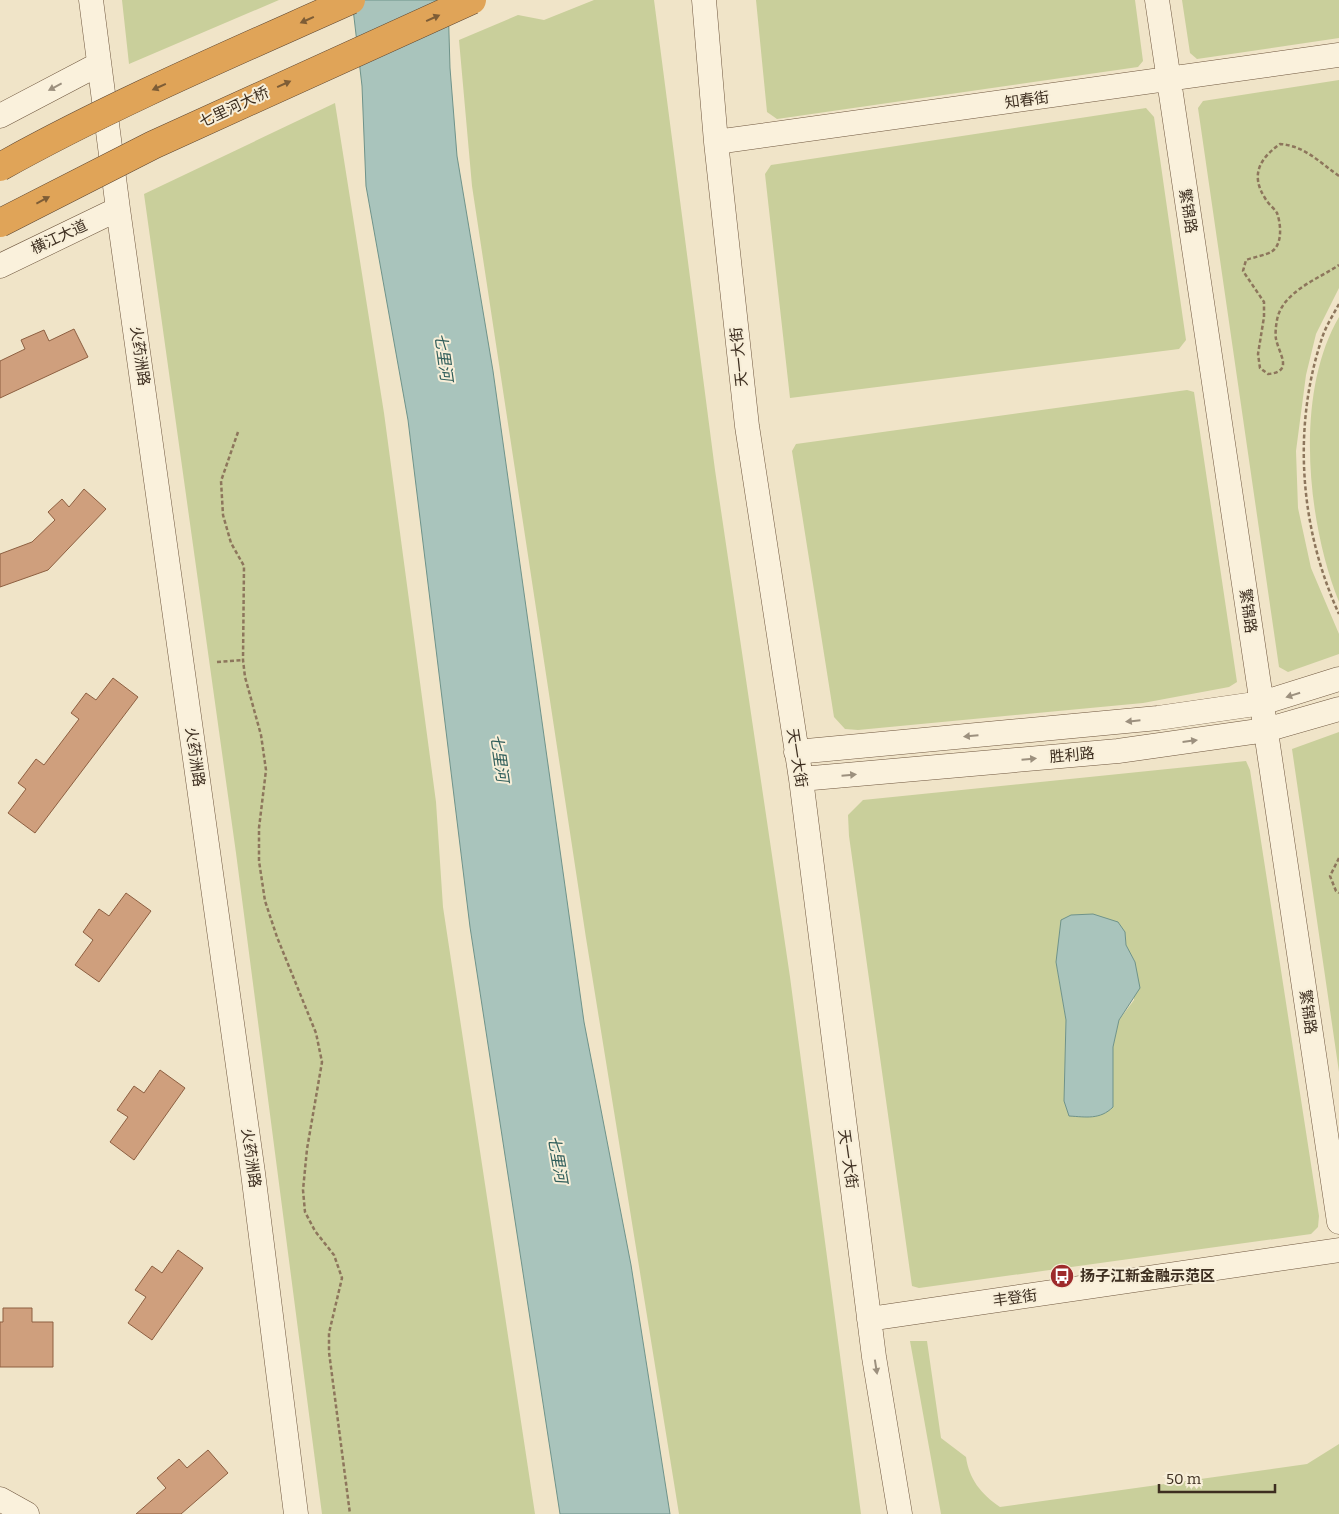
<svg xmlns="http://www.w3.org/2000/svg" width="1339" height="1514" viewBox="0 0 1339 1514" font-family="Bitter,'Noto Sans SC',serif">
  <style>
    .green { fill: #c9cf9b; fill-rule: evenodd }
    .water { fill: #a9c4bc; stroke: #6f938a }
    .building { fill: #cf9f7d; stroke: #8d5f41 }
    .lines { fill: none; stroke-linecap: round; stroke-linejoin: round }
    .secondary-casing { stroke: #6f573f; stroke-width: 25 }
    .path { stroke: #8d765c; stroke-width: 2.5; stroke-dasharray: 4 2.5; stroke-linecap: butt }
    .secondary { stroke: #faf1dc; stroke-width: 24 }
    .highway-bridge-casing { stroke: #5b4430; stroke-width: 29; stroke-linecap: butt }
    .highway-bridge { stroke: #e0a458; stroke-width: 28 }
    .oneway { fill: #7e5d36 }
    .oneway2 { fill: #9c907e }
    .labels { text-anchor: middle; stroke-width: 4; stroke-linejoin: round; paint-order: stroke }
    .street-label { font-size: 15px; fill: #3d2e20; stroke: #f7eed8 }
    .poi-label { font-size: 15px; font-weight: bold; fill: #3d2e20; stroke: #f7eed8; text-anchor: start }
    .water-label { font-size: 16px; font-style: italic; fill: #2f5d5a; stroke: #f7eed8 }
  </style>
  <rect width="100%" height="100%" fill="#f0e4c8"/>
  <path class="green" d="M122 0H279L129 64Z
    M594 0H654L715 470 790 977 861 1514H679L586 938 472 186 459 40 518 15 544 20Z
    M756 0H1135L1143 61 1138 67 777 119 767 112Z
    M1182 0H1339V38L1197 59 1190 53Z
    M1339 80V288L1316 334 1306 375 1296 451 1298 508 1311 568 1339 634V654L1288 672 1279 667 1198 108 1203 101Z
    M335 103 384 413 436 802 443 907 535 1514H322L236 853 144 194Z
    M1146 108 1154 117 1186 340 1179 349 790 398 765 174 771 165Z
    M1339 317V602C1307 522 1294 394 1339 317Z
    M1187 390 1194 392 1237 682 1229 687 1143 703 858 730 845 729 834 717 792 451 796 444Z
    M1339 732V1072L1292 749Z
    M1246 761 1250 770 1319 1216 1318 1227 1311 1234 919 1288 912 1286 849 836 848 815 863 800ZM1125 932 1126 945 1135 962 1134 1000 1119 1020 1113 1047V1107L1064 1101 1066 1020 1056 962Z
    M910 1341H927L941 1438 966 1457C969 1479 981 1494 1000 1507L1307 1464 1339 1444V1514H941Z"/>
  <path class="water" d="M352 0H448L450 68 457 156 493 371 584 1022 631 1265 670 1514H560L470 927 408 420 366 186 362 86Z
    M1093 914 1118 922 1125 932 1126 945 1135 962 1140 988 1119 1020 1113 1047V1107C1100 1120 1086 1117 1069 1116L1064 1101 1066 1020 1056 962 1061 920 1071 915Z"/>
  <path class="building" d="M74 329 88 357 0 398V361L25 349 21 340 44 330 49 341Z
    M84 489 106 509 48 570 0 587V554L32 542 55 520 48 512 62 499 69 507Z
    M113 678 138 697 35 833 8 813 26 789 18 783 36 759 44 765 79 719 71 713 86 693 96 700Z
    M126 893 151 911 99 982 75 965 93 940 83 932 99 909 109 916Z
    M160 1070 185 1088 134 1160 110 1142 128 1117 117 1110 134 1086 144 1093Z
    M178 1250 203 1268 152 1340 128 1323 146 1297 135 1290 152 1266 162 1273Z
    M3 1308H32V1322H53V1367H0V1322H3Z
    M208 1450 228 1473 181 1514H136L166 1488 157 1478 179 1459 187 1468Z"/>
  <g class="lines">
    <g class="secondary-casing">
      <path id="secondary" d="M91 0 118 209 253 1173 296 1514
        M704 0 716 142 747 426 801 779 874 1357 900 1514
        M1157 0 1339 1222
        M0 116 99 64
        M716 142 1339 55
        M0 266 118 209
        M796 752 1158 718 1262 703 1339 679
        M801 779 1118 751 1266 730 1339 709
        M869 1319 1339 1250
        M0 1499 27 1514"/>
    </g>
    <path class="path" d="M1339 176C1319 162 1305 146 1280 144 1260 158 1250 175 1265 198 1268 204 1274 208 1277 213 1281 224 1283 245 1271 252 1266 255 1254 257 1246 260L1243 271 1264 302V317L1258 354 1260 368 1268 374C1294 372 1279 354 1276 339 1275 334 1276 325 1277 320 1282 292 1318 279 1339 265
      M1339 304C1333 315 1326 326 1322 338 1292 428 1300 529 1339 614
      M238 432 221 481 223 515 231 543 244 566 243 660 245 677 261 735 266 770 259 828V861L265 901 277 937 316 1033 322 1062 307 1149 303 1190 305 1212 315 1231 334 1255 342 1278 329 1333V1352L350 1514
      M217 662 243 660
      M1339 858 1330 876 1336 891 1339 893"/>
    <use href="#secondary" class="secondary"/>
    <g class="highway-bridge-casing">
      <path id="highway-bridge" d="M0 167C113 104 233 53 351 0
        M0 223 153 145 472 0"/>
    </g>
    <use href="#highway-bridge" class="highway-bridge"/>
  </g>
  <defs><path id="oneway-solid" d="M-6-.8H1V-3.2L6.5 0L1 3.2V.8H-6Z" transform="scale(1.25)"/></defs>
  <g class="oneway">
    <use href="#oneway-solid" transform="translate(433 18) rotate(-24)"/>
    <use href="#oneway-solid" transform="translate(307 20) rotate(156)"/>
    <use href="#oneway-solid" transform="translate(284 84) rotate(-24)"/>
    <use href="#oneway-solid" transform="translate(159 87) rotate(156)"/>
    <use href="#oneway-solid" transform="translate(43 200) rotate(-28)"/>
  </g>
  <g class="oneway2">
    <use href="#oneway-solid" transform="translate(55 87) rotate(152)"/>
    <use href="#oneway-solid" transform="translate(1293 695) rotate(162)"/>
    <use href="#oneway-solid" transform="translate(1133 721) rotate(174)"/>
    <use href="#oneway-solid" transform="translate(971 736) rotate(175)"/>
    <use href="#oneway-solid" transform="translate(1190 741) rotate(-7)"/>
    <use href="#oneway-solid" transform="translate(1029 759) rotate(-5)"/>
    <use href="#oneway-solid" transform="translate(849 775) rotate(-5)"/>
    <use href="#oneway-solid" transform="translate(876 1367) rotate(81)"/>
  </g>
  <defs>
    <g id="bus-disc" transform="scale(1.25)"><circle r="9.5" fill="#9e2a2b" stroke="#f7eed8"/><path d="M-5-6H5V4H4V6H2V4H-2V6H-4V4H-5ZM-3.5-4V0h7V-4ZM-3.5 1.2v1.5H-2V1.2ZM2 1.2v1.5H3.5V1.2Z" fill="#fff"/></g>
  </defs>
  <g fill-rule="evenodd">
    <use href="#bus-disc" x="1062" y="1276"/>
  </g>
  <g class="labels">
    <g class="street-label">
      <text transform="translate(1027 100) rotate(-8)" y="5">知春街</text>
      <text transform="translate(234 107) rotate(-25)" y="5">七里河大桥</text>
      <text transform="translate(1188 211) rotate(81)" y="5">繁锦路</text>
      <text transform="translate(59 237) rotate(-25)" y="5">横江大道</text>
      <text transform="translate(140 356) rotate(82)" y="5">火药洲路</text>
      <text transform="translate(739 357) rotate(-96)" y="5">天一大街</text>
      <text transform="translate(1248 611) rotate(82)" y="5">繁锦路</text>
      <text transform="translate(1072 755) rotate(-5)" y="5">胜利路</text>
      <text transform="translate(195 757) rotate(82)" y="5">火药洲路</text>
      <text transform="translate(797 758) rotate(81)" y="5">天一大街</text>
      <text transform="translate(1308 1012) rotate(82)" y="5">繁锦路</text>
      <text transform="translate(251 1158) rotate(82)" y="5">火药洲路</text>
      <text transform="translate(848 1159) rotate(82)" y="5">天一大街</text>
      <text transform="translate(1015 1298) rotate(-8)" y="5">丰登街</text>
    </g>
    <g class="poi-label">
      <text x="1080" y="1281">扬子江新金融示范区</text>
    </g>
    <g class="water-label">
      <text transform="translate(444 357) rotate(82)" y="6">七里河</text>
      <text transform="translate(500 758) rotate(82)" y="6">七里河</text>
      <text transform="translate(558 1159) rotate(80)" y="6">七里河</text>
    </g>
  </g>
  <path d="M1159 1484v8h116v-8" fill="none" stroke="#3d2e20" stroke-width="2.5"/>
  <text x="1166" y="1484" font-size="15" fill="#3d2e20" stroke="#f7eed8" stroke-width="4" paint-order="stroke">50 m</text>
</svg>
